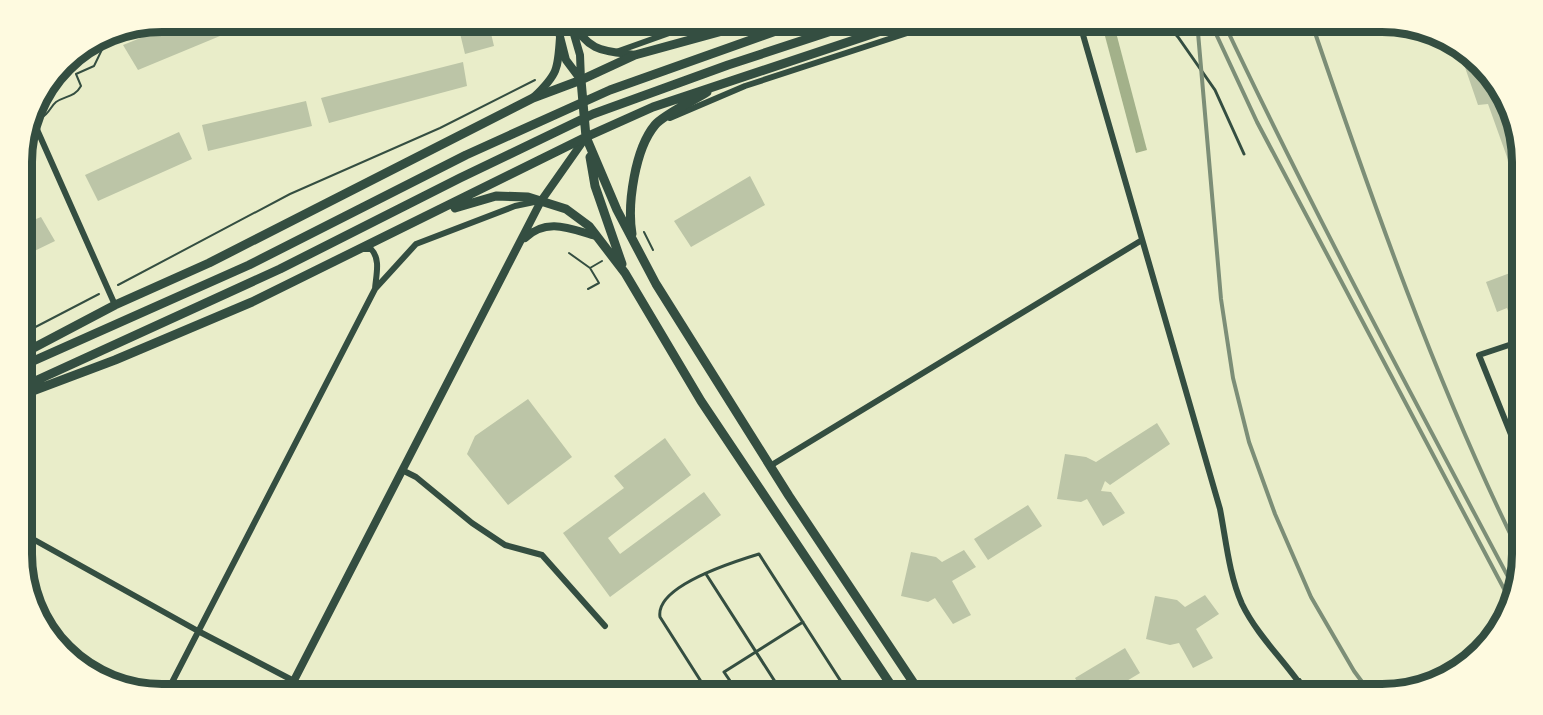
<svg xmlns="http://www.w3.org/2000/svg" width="1543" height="715" viewBox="0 0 1543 715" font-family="'Asap Condensed',sans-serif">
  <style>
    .water { fill: #a3b18a }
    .building { fill: #bcc5a7 }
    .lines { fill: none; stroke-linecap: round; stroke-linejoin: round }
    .path { stroke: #344e41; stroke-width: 2 }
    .service { stroke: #344e41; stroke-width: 3 }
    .minor { stroke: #344e41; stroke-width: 6 }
    .tertiary { stroke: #344e41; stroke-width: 8 }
    .secondary { stroke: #344e41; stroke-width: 9 }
    .rail { stroke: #7c8e77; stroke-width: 4 }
    .rim { fill: none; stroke: #344e41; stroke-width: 8 }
  </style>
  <rect width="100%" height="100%" fill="#e9edc9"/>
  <path class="water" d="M1101 21H1113L1147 150 1136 153Z"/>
  <path class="building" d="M183 21H248L249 24 138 70 123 45Z
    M457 21H488L494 46 465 54Z
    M1459 50 1493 76 1521 143V196L1488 104 1478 105Z
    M463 62 467 86 329 123 321 98Z
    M306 101 312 126 208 151 202 125Z
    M179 132 192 159 98 201 85 175Z
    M750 176 765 205 691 247 674 221Z
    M41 217 55 241 22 257 21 225Z
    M1510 273 1521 301V325L1514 327 1507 308 1497 312 1486 282Z
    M528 399 572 457 508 505 467 454 475 436Z
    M1157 423 1170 444 1110 485 1105 481 1101 491 1111 492 1125 513 1103 526 1087 499 1081 502 1057 499 1065 454 1086 457 1096 462Z
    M665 438 691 475 608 538 620 554 704 492 721 515 610 597 563 533 624 488 614 476Z
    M1028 505 1042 526 988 560 974 539Z
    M964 550 976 567 952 581 971 615 953 624 935 598 928 602 901 596 911 552 936 557 942 562Z
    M1205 595 1219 614 1196 629 1213 658 1193 668 1179 643 1170 645 1146 639 1155 596 1177 600 1185 607Z
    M1125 648 1140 673 1105 694H1085L1075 678Z
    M1011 684 1033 691 1037 694H1009Z
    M1066 684 1071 694H1047Z"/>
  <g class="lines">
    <path class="path" d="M42 117C49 114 50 107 56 102 65 96 75 97 81 86L76 74 94 66 111 31
      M644 232 653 250
      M569 253 590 268 599 283 588 289
      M590 268 602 261
      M118 285 290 194 440 128 535 80
      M22 334 99 294"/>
    <path class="service" d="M1164 21 1178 37 1215 90 1244 154
      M706 574 783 694
      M709 694 660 617C655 586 736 561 759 554L840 680 844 688 841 694
      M739 694 724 672 803 622
      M751 694 761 688 765 694"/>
    <path class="minor" d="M1079 21 1220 509C1226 540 1229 575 1242 604 1258 637 1287 663 1307 694
      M616 52 703 21
      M31 116 115 305
      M670 118 745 86 944 21
      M363 249H371C381 259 376 275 375 289
      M1521 341 1479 355 1522 462
      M770 466 1142 240
      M402 470 416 477 472 523 505 545 542 555 605 626
      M22 533 198 631 294 681 312 694
      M166 694 375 289 416 244 515 206 539 201
      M1281 694 1299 681"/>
    <path class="tertiary" d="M556 21 566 60 581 80
      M573 21C587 52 605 51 635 55
      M573 31 580 55 581 80
      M534 97C558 74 558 69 560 37
      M525 238C547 217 571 229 596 236
      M287 694 541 201 586 137"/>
    <path class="secondary" d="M581 80 586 137 617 210 656 284 789 496 921 694
      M590 157 595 186 622 264
      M455 208 496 196 528 197 566 209 589 226 625 273 701 401 897 694
      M632 234C627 204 635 149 655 125 663 115 695 100 707 92
      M22 354 115 305 209 263 533 98 581 80 635 55 759 21
      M22 366 249 265 466 155 610 90 804 21
      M22 387 280 269 460 178 593 114 728 65 862 21
      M22 395 115 360 252 302 586 137 653 107 911 21"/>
    <path class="rail" d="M1197 21 1221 299 1233 378 1249 442 1275 514 1311 597 1354 671 1371 694
      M1210 21 1257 122 1512 604
      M1223 21C1314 214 1415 401 1515 590
      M1311 21C1373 203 1436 384 1521 556"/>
  </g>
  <path d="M0 0H1543V715H0ZM162 32H1382A130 130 0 0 1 1512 162V554A130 130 0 0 1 1382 684H162A130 130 0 0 1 32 554V162A130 130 0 0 1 162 32Z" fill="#fefae0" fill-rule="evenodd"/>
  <path class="rim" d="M162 32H1382A130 130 0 0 1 1512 162V554A130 130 0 0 1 1382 684H162A130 130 0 0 1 32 554V162A130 130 0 0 1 162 32Z"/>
</svg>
